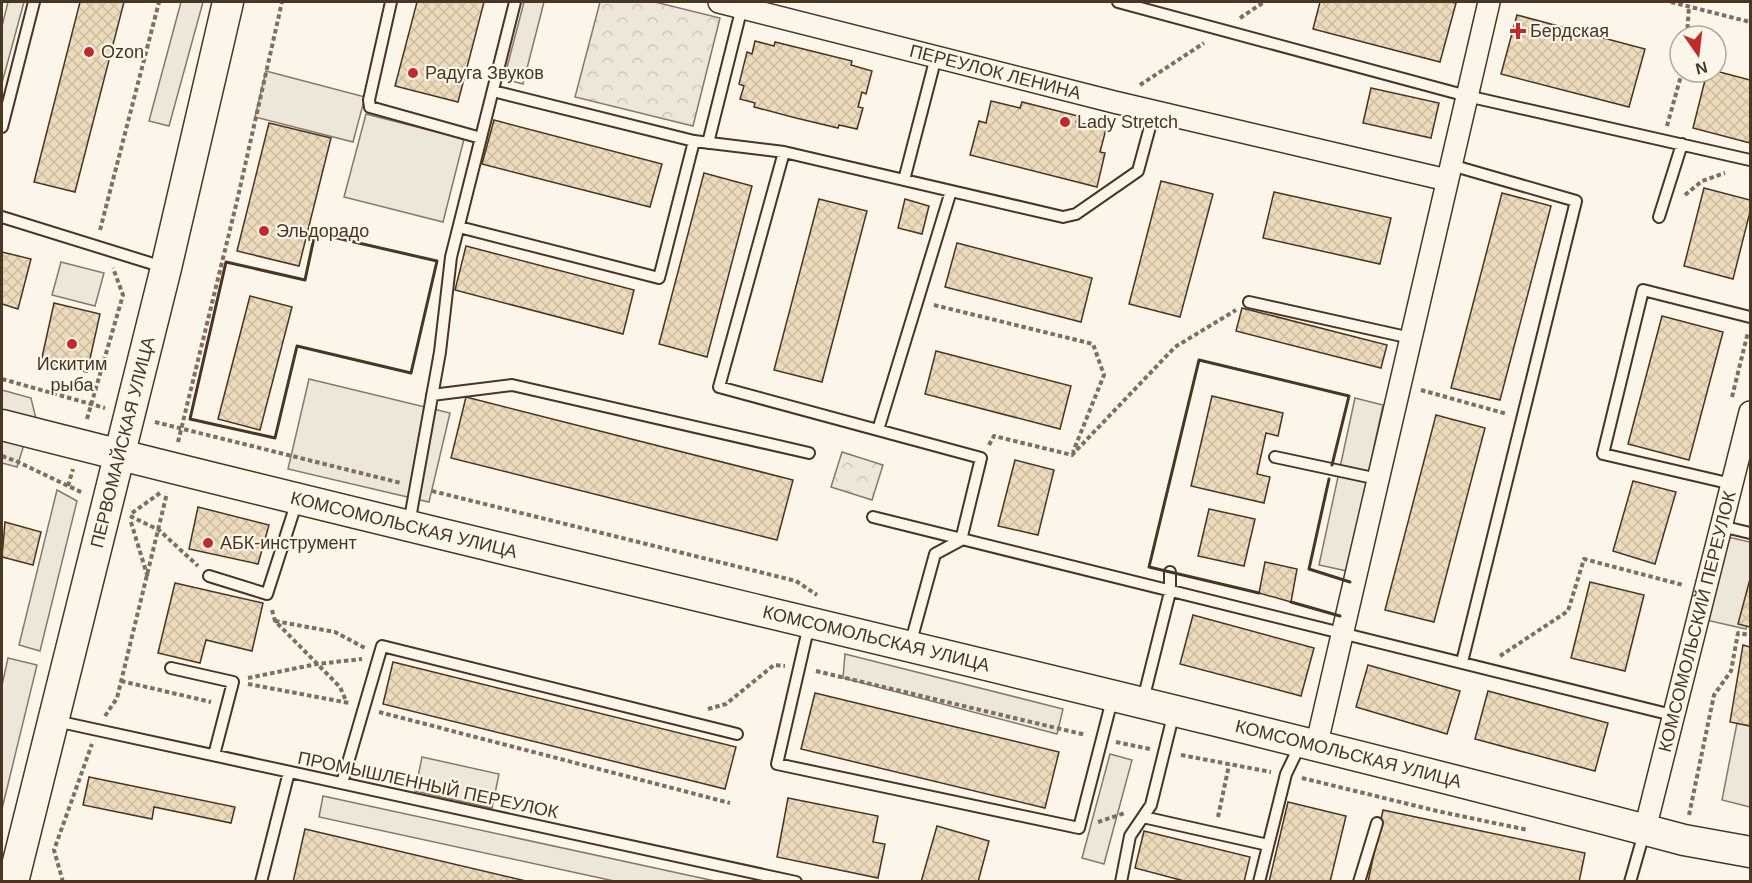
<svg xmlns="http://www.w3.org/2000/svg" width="1752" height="883" viewBox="0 0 1752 883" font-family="Arial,sans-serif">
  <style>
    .park { fill: url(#park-crowns); stroke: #887966; stroke-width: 1.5 }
    .parking { fill: #ede7d9; stroke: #887966; stroke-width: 1.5 }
    .building { fill: url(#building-cross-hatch); stroke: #4a3520; stroke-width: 1.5 }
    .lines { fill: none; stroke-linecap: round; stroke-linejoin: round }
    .lane-casing { stroke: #4a3520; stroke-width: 14 }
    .street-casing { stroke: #4a3520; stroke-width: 24 }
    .secondary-casing { stroke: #4a3520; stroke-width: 33 }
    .path { stroke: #7f6f5c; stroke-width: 4; stroke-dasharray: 4.5 3; stroke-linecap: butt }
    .lane { stroke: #fbf6e9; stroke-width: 10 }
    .street { stroke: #fbf6e9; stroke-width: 21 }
    .secondary { stroke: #fbf6e9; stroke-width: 30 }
    .wall { stroke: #4a3520; stroke-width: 3 }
    .poi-dot { fill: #c62828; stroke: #fbf6e9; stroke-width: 2 }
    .labels { text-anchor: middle; stroke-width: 4.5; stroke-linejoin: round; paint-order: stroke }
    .poi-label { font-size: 18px; fill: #4a3520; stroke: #fbf6e9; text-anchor: start }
    .street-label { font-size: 18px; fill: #4a3520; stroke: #fbf6e9 }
  </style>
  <defs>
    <pattern id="park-crowns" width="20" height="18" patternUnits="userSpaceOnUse" patternTransform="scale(1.5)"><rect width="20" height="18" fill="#ede6d9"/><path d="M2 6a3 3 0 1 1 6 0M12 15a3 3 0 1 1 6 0" fill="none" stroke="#cdc6ba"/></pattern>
    <pattern id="building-cross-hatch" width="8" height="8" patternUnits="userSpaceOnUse" patternTransform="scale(1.5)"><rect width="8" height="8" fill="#ecdcbc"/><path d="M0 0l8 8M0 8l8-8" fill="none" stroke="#ccbda1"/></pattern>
  </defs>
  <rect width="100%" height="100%" fill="#fbf6e9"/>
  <path class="park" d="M600 2H655L720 18 693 126 575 97Z
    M842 452 883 465 872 500 831 487Z"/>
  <path class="parking" d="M8 2H24L2 83V26Z
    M181 2H203L169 126 149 121Z
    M524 2H544L523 84 504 79Z
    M266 71 365 97 353 142 255 117Z
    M366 114 464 139 443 222 344 197Z
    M61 262 104 273 95 306 52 295Z
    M309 379 450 413 429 502 288 469Z
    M2 390 31 398 37 423 2 413Z
    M1355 398 1383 405 1347 571 1319 565Z
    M2 432 26 438 17 467 2 463Z
    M57 490 77 501 40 651 19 645Z
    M1728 537 1750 542V612L1746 629 1706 620Z
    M845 654 1063 709 1057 734 843 678Z
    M8 658 37 665 2 809V685Z
    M1737 723 1750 726V807L1722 800Z
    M1110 754 1132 760 1104 864 1082 858Z
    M422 757 499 774 492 808 415 791Z
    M323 796 715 881H614L319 817Z"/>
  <path class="building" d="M80 2H124L75 192 34 182Z
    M417 2H484L458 102 395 86Z
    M1320 2H1449L1456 3 1440 62 1313 29Z
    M1517 15 1645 49 1629 107 1501 74Z
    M755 41 774 46 775 42 852 61 851 65 872 71 866 94 862 92 858 107 863 108 857 129 839 125 838 128 796 118 754 107 755 103 740 99 744 86 739 84 747 52 752 54Z
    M1716 71 1750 80V143L1693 128 1707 72Z
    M1371 88 1439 103 1431 138 1363 123Z
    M991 101 1020 108 1022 102 1078 116 1076 122 1106 129 1100 152 1105 153 1097 187 970 155 979 121 986 123Z
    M494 120 662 164 650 207 482 164Z
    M269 123 331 138 299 266 237 251Z
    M704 173 752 186 707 357 659 344Z
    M1161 181 1213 194 1180 317 1129 304Z
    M1704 188 1750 200V212L1733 279 1684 266Z
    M1274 192 1391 218 1380 264 1263 238Z
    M1502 193 1551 206 1500 400 1451 388Z
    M819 199 867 211 822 382 774 370Z
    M905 199 929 206 922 234 898 228Z
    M957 243 1092 278 1081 322 945 287Z
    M466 246 634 290 623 334 455 290Z
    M2 252 31 259 18 309 2 304Z
    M250 296 292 307 260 430 218 419Z
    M54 303 100 314 87 372 41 362Z
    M1242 308 1387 345 1381 368 1236 331Z
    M1662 316 1723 332 1689 460 1628 444Z
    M936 351 1071 386 1060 429 925 394Z
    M1212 396 1283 413 1278 436 1266 433 1257 474 1270 477 1264 503 1191 486Z
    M466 397 793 480 777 540 451 458Z
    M1436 415 1485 428 1434 622 1385 610Z
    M1015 460 1054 470 1038 535 998 526Z
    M1633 481 1676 492 1655 564 1613 551Z
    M198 507 269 525 258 564 189 549Z
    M1209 509 1255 519 1244 566 1198 556Z
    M5 522 41 532 33 565 2 557Z
    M1265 562 1297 569 1291 602 1259 593Z
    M1750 579V627L1738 624Z
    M1590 582 1644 595 1625 671 1571 658Z
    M175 583 263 603 252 651 206 640 200 663 158 653Z
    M1193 615 1314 648 1301 696 1180 664Z
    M1743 645 1750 647V726L1730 722Z
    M393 662 736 747 725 789 383 704Z
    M1368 665 1460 691 1447 734 1356 707Z
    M1488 691 1608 723 1595 771 1475 739Z
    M815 693 1059 752 1045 808 801 749Z
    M89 777 235 807 231 823 154 807 152 819 83 805Z
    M788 798 878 816 873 842 885 844 878 878 777 857Z
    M1288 802 1346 816 1330 882H1269Z
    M1383 810 1585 853 1579 882H1368Z
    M937 826 989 841 978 882H921Z
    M305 829 530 882H293Z
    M1144 831 1250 857 1244 882H1188L1135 868Z"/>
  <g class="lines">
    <g class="lane-casing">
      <path id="lane" d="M391 2 369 100 370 107 481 138
        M1118 2 1467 96 1750 160
        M493 91 694 141 784 152 1063 217 1076 214 1138 171 1154 112
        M2 127 34 2
        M708 143 742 7
        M784 152 719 387 981 458 961 540 935 554 910 645
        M1451 165 1576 201 1462 662
        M904 180 936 57
        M2 217 163 267
        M1659 217 1682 144
        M459 227 659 278 694 141
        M1249 302 1411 338
        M432 395 512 385 809 453
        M878 430 951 191
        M1275 457 1378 479
        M1732 484 1603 454 1643 290 1750 317
        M873 517 1672 715
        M409 524 440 352 451 257 515 2
        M1721 526 1750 533
        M209 576 267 594 297 501
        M809 625 777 764 1079 828 1113 696
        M171 668 233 682 214 755
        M1143 700 1170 592V572
        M56 721 796 882
        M342 783 382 646 737 734
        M1143 817 1268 845
        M261 882 289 772
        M1121 882 1130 836 1151 805 1174 712
        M1259 882 1286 774 1301 743
        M1359 882 1377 823
        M1630 882 1644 833"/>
    </g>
    <g class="street-casing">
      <g id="street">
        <path id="s1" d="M719 2 1114 102 1447 180"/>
        <path d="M1316 747 1489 2"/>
        <path id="s2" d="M1645 829 1750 412"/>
      </g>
    </g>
    <g class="secondary-casing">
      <g id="secondary">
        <path id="s3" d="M2 425C561 568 1126 692 1684 840L1750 852"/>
        <path id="s4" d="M13 882 166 268 228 2"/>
      </g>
    </g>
    <path class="path" d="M1671 2 1750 22
      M1240 18 1264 2
      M1687 36 1689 6
      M1140 85 1204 43
      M1667 126 1682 72
      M1685 195 1702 181 1725 173
      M100 230 159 2
      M934 305 1093 344 1104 375 1073 452
      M2 379 105 408
      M1421 390 1507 414
      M1732 397 1748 332
      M87 419 123 295 113 268
      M155 422 401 483
      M178 442 237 201 282 2
      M989 445 994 436 1072 455 1175 347 1236 310
      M2 456 16 461 83 493
      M68 486 73 469
      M432 491 796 581 817 595
      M132 513 160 493
      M130 516 159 530 198 566
      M131 522 148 578
      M272 610 275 621 340 687 347 703
      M275 621 335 632 365 648
      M1500 656 1568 611 1584 559 1683 585
      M816 671 1086 735
      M248 678 317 664 362 659
      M121 681 211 702
      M248 684 349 703
      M708 709 726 704 774 665 785 666
      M379 712 730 803
      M105 716 117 698 167 493
      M1116 742 1150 749
      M1181 755 1271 772
      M1302 778 1437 811 1528 830
      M1689 815 1714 695 1731 671 1738 633 1750 635
      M1218 817 1229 765
      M1098 822 1125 813
      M63 882 54 850 92 744"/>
    <use href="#lane" class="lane"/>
    <use href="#street" class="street"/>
    <use href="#secondary" class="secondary"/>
    <path class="wall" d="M315 233 437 261 411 373 297 346 275 438 190 419 226 262 305 280Z
      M1329 479 1309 569 1350 582
      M1259 593 1149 567 1199 360 1349 396 1332 465
      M1291 602 1340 616"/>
  </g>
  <g class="poi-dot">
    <path d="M1515 22h6v6h6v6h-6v6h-6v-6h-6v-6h6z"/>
    <circle cx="89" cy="52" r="6"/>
    <circle cx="413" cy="73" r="6"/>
    <circle cx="1065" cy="122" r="6"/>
    <circle cx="264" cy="231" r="6"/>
    <circle cx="72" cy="344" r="6"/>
    <circle cx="208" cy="543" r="6"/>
  </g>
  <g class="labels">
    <g class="poi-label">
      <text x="1530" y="37">Бердская</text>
      <text x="101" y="58">Ozon</text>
      <text x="425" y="79">Радуга Звуков</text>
      <text x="1077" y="128">Lady Stretch</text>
      <text x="276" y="237">Эльдорадо</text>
      <text x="72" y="370" text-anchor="middle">Искитим<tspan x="72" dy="21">рыба</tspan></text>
      <text x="220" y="549">АБК-инструмент</text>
    </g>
    <g class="street-label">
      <text dy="6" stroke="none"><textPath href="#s1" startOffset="285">ПЕРЕУЛОК ЛЕНИНА</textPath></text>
      <text dy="6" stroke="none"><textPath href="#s4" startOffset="453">ПЕРВОМАЙСКАЯ УЛИЦА</textPath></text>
      <text dy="6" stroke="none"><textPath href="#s3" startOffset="414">КОМСОМОЛЬСКАЯ УЛИЦА</textPath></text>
      <text dy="6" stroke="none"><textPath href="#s2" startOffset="214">КОМСОМОЛЬСКИЙ ПЕРЕУЛОК</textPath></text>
      <text dy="6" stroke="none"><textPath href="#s3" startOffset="900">КОМСОМОЛЬСКАЯ УЛИЦА</textPath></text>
      <text dy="6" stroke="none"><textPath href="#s3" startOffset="1386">КОМСОМОЛЬСКАЯ УЛИЦА</textPath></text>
      <text transform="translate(428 785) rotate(12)" y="6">ПРОМЫШЛЕННЫЙ ПЕРЕУЛОК</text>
    </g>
  </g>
  <rect width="1752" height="883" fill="none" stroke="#4a3520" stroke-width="6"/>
  <g transform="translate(1698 54) rotate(166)"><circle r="28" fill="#fbf6e9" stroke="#b4a999" stroke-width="1.5"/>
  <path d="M0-4.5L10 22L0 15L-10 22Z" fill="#c62828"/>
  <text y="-9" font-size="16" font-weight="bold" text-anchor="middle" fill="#4a3520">N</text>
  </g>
</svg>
